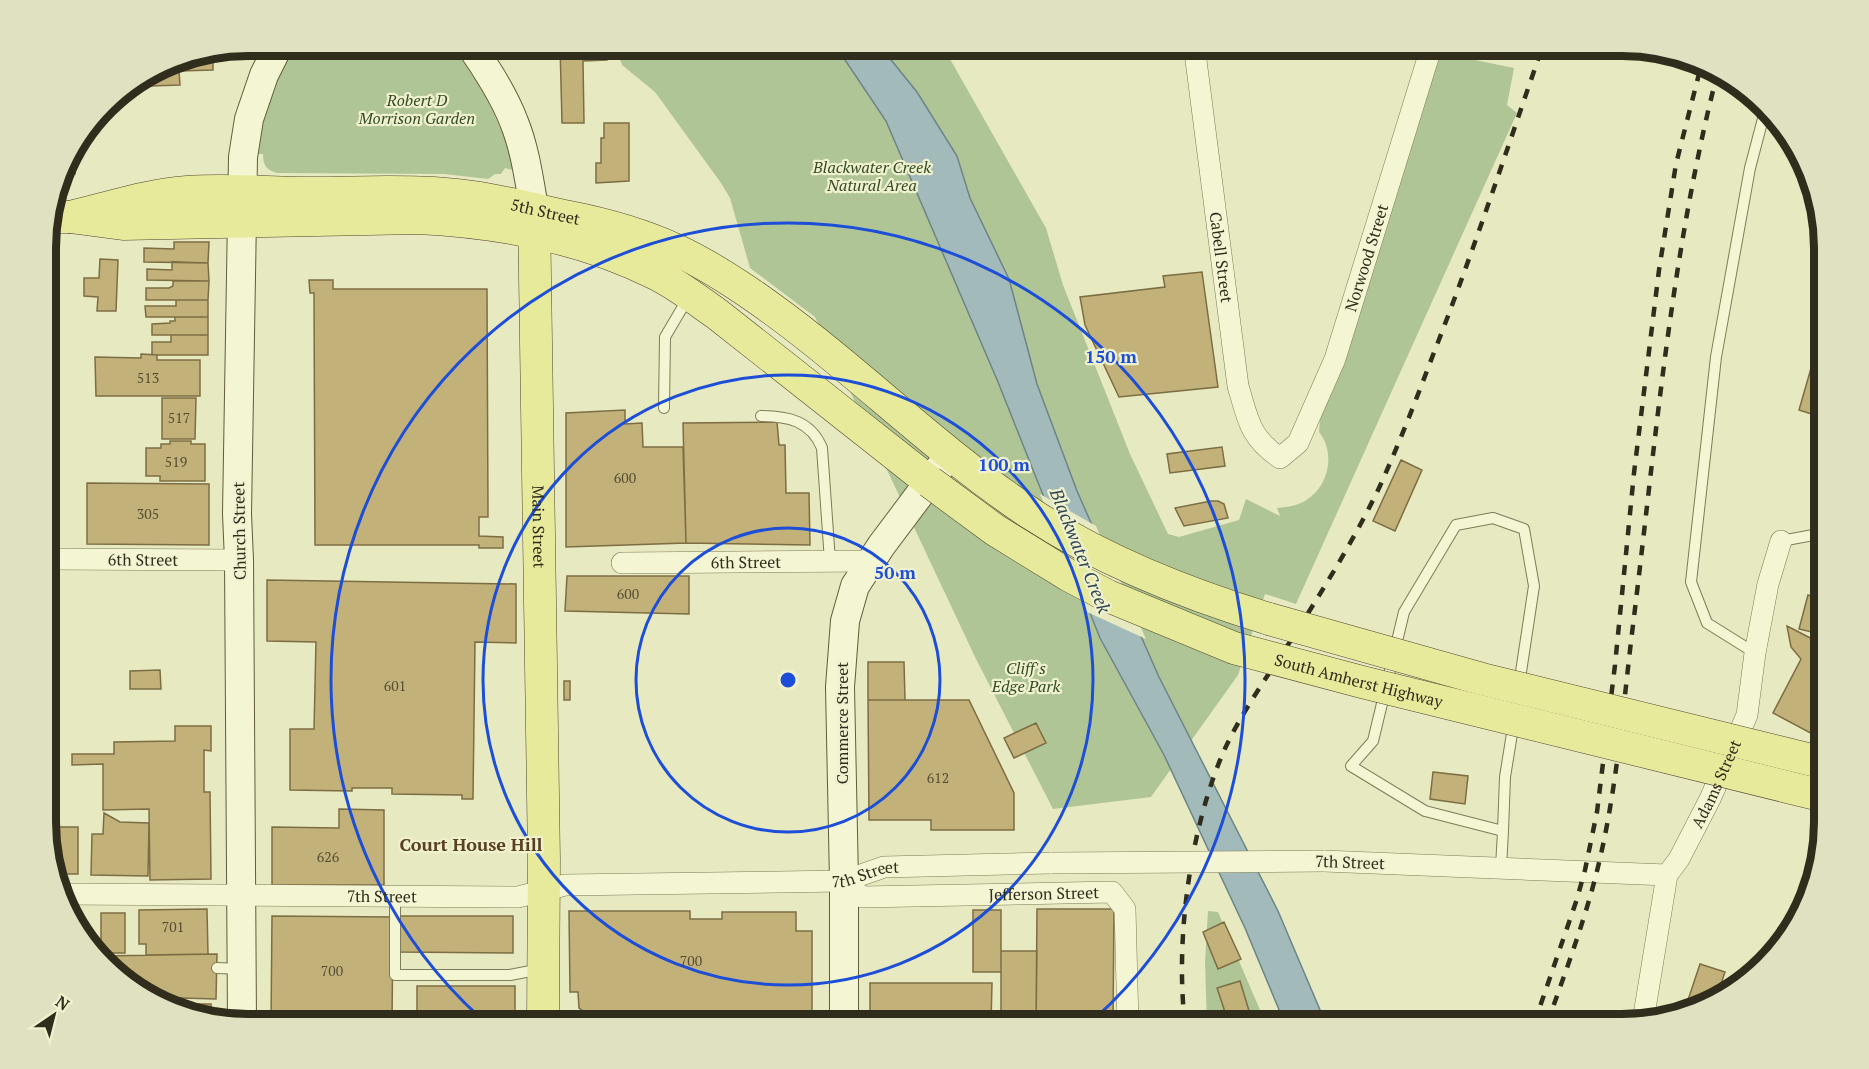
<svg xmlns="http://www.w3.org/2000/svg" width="1869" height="1069" viewBox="0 0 1869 1069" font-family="'PT Serif',serif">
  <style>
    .green { fill: #b0c596 }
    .water { fill: #a3babb; stroke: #6b8588; stroke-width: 1.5 }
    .pier { fill: #e7e9c1 }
    .building { fill: #c3b17a; stroke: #7d6d43; stroke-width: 1.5 }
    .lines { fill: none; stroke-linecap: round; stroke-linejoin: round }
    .lane-casing { stroke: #807b5a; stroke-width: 12 }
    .street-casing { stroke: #807b5a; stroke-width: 22 }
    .secondary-casing { stroke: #625c3e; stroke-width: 30 }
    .primary-casing { stroke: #4e482e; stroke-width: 33 }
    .lane { stroke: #f3f5d3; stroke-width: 10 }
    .street { stroke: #f3f5d3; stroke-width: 21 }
    .secondary { stroke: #f3f5d3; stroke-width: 28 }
    .primary { stroke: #e7e99b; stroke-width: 32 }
    .rail { stroke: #312d1d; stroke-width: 4.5; stroke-dasharray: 10 10; stroke-linecap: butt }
    .street-bridge-casing { stroke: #807b5a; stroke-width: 22; stroke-linecap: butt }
    .primary-bridge-casing { stroke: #4e482e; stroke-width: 33; stroke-linecap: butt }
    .street-bridge { stroke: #f3f5d3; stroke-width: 21 }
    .primary-bridge { stroke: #e7e99b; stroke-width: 32 }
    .ring { fill: none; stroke: #1d4ed8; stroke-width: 3 }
    .labels { text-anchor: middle; stroke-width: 4.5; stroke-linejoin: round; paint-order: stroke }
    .number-label { font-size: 14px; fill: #564e34 }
    .park-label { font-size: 16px; font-style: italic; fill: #354b26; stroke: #eff1cf }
    .street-label { font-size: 16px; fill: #312d1d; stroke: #eff1cf }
    .water-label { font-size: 18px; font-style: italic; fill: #2e4650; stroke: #eff1cf }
    .neighbourhood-label { font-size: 18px; font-weight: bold; fill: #594021; stroke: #eff1cf }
    .rim { fill: none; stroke: #312d1d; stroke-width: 8 }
    .centre { fill: #1d4ed8; stroke: #eff1cf; stroke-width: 3 }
    .ring-label { font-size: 18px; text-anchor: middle; font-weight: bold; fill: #1d4ed8; stroke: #eff1cf; stroke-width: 4.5; stroke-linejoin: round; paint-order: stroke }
  </style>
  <rect width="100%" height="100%" fill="#e7e9c1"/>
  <path class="green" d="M293 45H454C480 84 499 118 513 162L512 170 505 168 501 174H495L488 179 444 174 277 173C266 170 263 165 263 154H254C261 117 275 78 293 45Z
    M616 45H942L1046 228 1063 285 1130 454 1168 534 1179 537 1239 520 1246 499 1280 516 1277 508C1287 507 1296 506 1305 501 1329 487 1336 453 1319 432L1320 419 1436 52 1514 68 1507 105 1517 113 1296 604 1265 594 1238 675 1151 797 1053 809 976 659 815 317 750 268 730 198 721 183 655 92 622 65Z
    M1208 911 1218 912 1266 1024H1207L1205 962Z"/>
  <path class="water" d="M835 45H879L917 92 957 156 970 198 1009 279 1037 384 1077 491 1159 677 1278 911 1326 1024H1285L1245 928 1164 755 1100 638 998 382 886 121Z"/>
  <path class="pier" d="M1040 494 1096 526 1146 639 1087 612Z"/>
  <path class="building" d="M560 45H607V60L583 61 584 123H562Z
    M213 52V70L179 71 180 85 151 86 150 72 170 60Z
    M604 123H629V181L596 183V163H601V138H604Z
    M75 146V174H61L66 157Z
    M174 242H209L208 263 144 262V248L174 249Z
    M100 259 118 260 116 311H97L98 297 84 296V278H99Z
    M172 262 208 263 209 281 147 280V269L172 270Z
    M1202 272 1218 387 1119 397 1085 325 1080 297 1165 287 1163 276Z
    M309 280H333V289H487L488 517H479V536L503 537V548H479V545H315L314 293H310Z
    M173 281H209L208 300H146V288H169L173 286Z
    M176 300H208V317H146L145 306H176Z
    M175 317H208V335H152V324L170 323V321H175Z
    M171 335H208V355H152V342H171Z
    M1820 337 1824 338V408L1821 417 1799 410Z
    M141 354 157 355V360H200V396H96L95 357 141 358Z
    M162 398H196L195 439H162Z
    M625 410V424L642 423 643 447H683L686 543 566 547V413Z
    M777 422 779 445H785L786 493H809L810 545 686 543 683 423Z
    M170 441H191V444H205V481H160V476H146V448H161V444H170Z
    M1222 447 1225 466 1170 473 1167 454Z
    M1401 460 1422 470 1395 531 1373 521Z
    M87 483 209 484V545L87 544Z
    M1211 501H1218L1224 504 1228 518 1184 526 1175 508Z
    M567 576H689V614L565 611Z
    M267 580 516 584V643L475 642 473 799H462V795L392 794V788H352V791L290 790V729H314L316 642 267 641Z
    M1808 595 1824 599V635L1799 629Z
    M1787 626 1824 645V727L1818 737 1773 713 1801 659 1791 647Z
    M868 662H904L905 700H868Z
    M160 670 161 689H130V671Z
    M564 681H570V700H564Z
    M868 700H969L1014 793V830H931V820H869Z
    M1036 723 1046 743 1014 758 1004 738Z
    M175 726H211V751L204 750V792H210L211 879 150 880 149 809 103 810V764L72 765V754H114V742L175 741Z
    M1433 772 1468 776 1465 804 1430 799Z
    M339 809 384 810V885H272V827L339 828Z
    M104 813 120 822 149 823 148 876 91 875 92 834H103Z
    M47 827H78V874H56L47 848Z
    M207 909 208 954 146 955V944H139V910Z
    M1037 909H1114L1113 1024H1036Z
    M973 910H1001V972H973Z
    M569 911H690V919H722V912H796V931H812V1024H589V1011H583L579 1008 578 992H570Z
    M101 913H125V953H101Z
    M272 916 393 917 392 1024H271Z
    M399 916H513V953L399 952Z
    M1224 922 1241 959 1218 969 1203 932Z
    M1001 951H1037L1036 1024H1001Z
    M217 954 216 999 146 997 102 956Z
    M1700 964 1725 972 1717 996 1686 1006Z
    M1240 981 1253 1024H1229L1217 988Z
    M870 983H992L991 1024H870Z
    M417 986H515V1024H417Z
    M172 1004H211V1014Z"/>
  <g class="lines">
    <g class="lane-casing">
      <path id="lane" d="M664 408 665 337 688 298
        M761 416C788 416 811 421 822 448L830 561
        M1781 541 1824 533
        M1755 653 1707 623 1691 582 1716 357 1750 168 1765 111
        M1503 831 1505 777 1514 721
        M1501 867 1503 831 1425 811 1351 766 1373 741 1404 612 1456 525 1493 518 1524 529 1534 586 1519 685
        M395 897V975H510L541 969
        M1783 930 1785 935
        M217 968 242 969
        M214 1015 242 1016"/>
    </g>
    <g class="street-casing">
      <g id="street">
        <path id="s1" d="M1194 45 1238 386C1248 419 1249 437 1280 458L1298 443 1335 359 1432 45"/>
        <path id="s2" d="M47 559 239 560"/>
        <path id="s3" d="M622 563 870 561"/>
        <path d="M1324 861 1667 875"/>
        <path id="s4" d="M844 881 862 897 1112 892 1125 909 1128 1024"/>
        <path id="s5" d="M64 894 518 897 565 885 844 881 884 867 1052 863"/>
        <path id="s6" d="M1643 1021 1667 875 1679 859 1710 799 1747 715 1755 653 1768 584 1781 541"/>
      </g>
    </g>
    <g class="secondary-casing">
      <path id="secondary" d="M470 45C485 66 505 98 514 122 525 149 529 179 534 208
        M242 1023 239 560 237 514 243 157 249 119 264 75 279 45
        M844 1024V881L840 687 845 621 855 586 881 546 950 454"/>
    </g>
    <g class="primary-casing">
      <g id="primary">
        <path id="s7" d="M534 212 544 860 543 1024"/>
        <path d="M48 217H70L123 224 418 218C500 222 582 237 656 274 678 285 697 300 717 314L930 482"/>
        <path id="s8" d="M70 217C108 208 147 195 187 192 228 189 271 193 313 193 357 193 401 190 445 194 488 197 527 208 569 217 605 224 643 235 676 250 700 261 724 276 745 290 846 358 931 448 1033 515 1105 562 1187 594 1269 619"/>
      </g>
    </g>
    <use href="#lane" class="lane"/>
    <use href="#street" class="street"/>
    <use href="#secondary" class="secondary"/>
    <use href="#primary" class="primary"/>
    <path class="rail" d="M1185 1024C1175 940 1190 830 1223 753 1239 717 1264 681 1286 648 1319 596 1352 544 1379 488 1399 444 1416 400 1433 355 1473 253 1507 149 1543 45
      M1534 1024 1577 899 1585 870 1597 812 1615 665 1634 473 1659 270 1676 164 1701 66
      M1547 1024C1565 973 1584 923 1597 871 1617 791 1623 706 1633 625 1656 439 1671 252 1718 71"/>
    <g class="street-bridge-casing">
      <path id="street-bridge" d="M1052 863 1324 861"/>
    </g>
    <g class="primary-bridge-casing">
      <g id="primary-bridge">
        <path id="s9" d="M930 482 995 530 1068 575 1108 596 1234 648 1362 682 1824 796"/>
        <path d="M1269 619 1482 679 1824 763"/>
      </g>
    </g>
    <use href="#street-bridge" class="street-bridge"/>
    <use href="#primary-bridge" class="primary-bridge"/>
  </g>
  <g class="ring">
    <circle cx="788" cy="680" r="152"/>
    <circle cx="788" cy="680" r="305"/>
    <path d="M485 1022A457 457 0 1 1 1091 1022"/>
  </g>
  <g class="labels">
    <g class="number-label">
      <text x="148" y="383">513</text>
      <text x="179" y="423">517</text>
      <text x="176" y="467">519</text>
      <text x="625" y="483">600</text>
      <text x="148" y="519">305</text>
      <text x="628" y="599">600</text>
      <text x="395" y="691">601</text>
      <text x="938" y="783">612</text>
      <text x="328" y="862">626</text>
      <text x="173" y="932">701</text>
      <text x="691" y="966">700</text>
      <text x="332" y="976">700</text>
    </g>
    <g class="park-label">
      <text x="417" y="106">Robert D<tspan x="417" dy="18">Morrison Garden</tspan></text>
      <text x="872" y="173">Blackwater Creek<tspan x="872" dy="18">Natural Area</tspan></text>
      <text x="1026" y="674">Cliff's<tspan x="1026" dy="18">Edge Park</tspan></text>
    </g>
    <g class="street-label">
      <text dy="6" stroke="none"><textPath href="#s8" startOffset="480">5th Street</textPath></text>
      <text dy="6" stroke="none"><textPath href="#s1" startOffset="651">Norwood Street</textPath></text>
      <text dy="6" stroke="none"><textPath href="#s1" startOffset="214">Cabell Street</textPath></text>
      <text dy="6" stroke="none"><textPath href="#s7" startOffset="315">Main Street</textPath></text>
      <text transform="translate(239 531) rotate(-91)" y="6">Church Street</text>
      <text dy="6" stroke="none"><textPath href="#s2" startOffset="96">6th Street</textPath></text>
      <text dy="6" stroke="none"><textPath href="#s3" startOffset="124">6th Street</textPath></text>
      <text dy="6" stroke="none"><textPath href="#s9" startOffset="477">South Amherst Highway</textPath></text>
      <text transform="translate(842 723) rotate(-90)" y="6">Commerce Street</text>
      <text dy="6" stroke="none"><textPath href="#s6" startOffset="252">Adams Street</textPath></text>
      <text transform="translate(1350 862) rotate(2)" y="6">7th Street</text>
      <text dy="6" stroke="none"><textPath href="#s5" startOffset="804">7th Street</textPath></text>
      <text dy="6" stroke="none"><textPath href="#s4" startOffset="206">Jefferson Street</textPath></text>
      <text dy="6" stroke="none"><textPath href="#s5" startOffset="318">7th Street</textPath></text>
    </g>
    <g class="water-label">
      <text transform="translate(1080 551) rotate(68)" y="6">Blackwater Creek</text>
    </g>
    <g class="neighbourhood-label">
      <text x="471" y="851">Court House Hill</text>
    </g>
  </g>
  <path d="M0 0H1869V1069H0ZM248 56H1622A192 192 0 0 1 1814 248V822A192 192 0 0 1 1622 1014H248A192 192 0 0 1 56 822V248A192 192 0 0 1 248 56Z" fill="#e0e1c1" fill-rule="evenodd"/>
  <path class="rim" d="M248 56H1622A192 192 0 0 1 1814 248V822A192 192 0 0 1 1622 1014H248A192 192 0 0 1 56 822V248A192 192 0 0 1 248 56Z"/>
  <circle cx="788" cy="680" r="9" class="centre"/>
  <g class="ring-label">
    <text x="1111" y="363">150 m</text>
    <text x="1004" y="471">100 m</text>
    <text x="895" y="579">50 m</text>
  </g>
  <g transform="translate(54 1015) rotate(35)" stroke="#eff1cf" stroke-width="4.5" paint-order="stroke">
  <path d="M0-4.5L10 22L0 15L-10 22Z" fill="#312d1d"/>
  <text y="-9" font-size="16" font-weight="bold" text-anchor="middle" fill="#312d1d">N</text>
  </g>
</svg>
